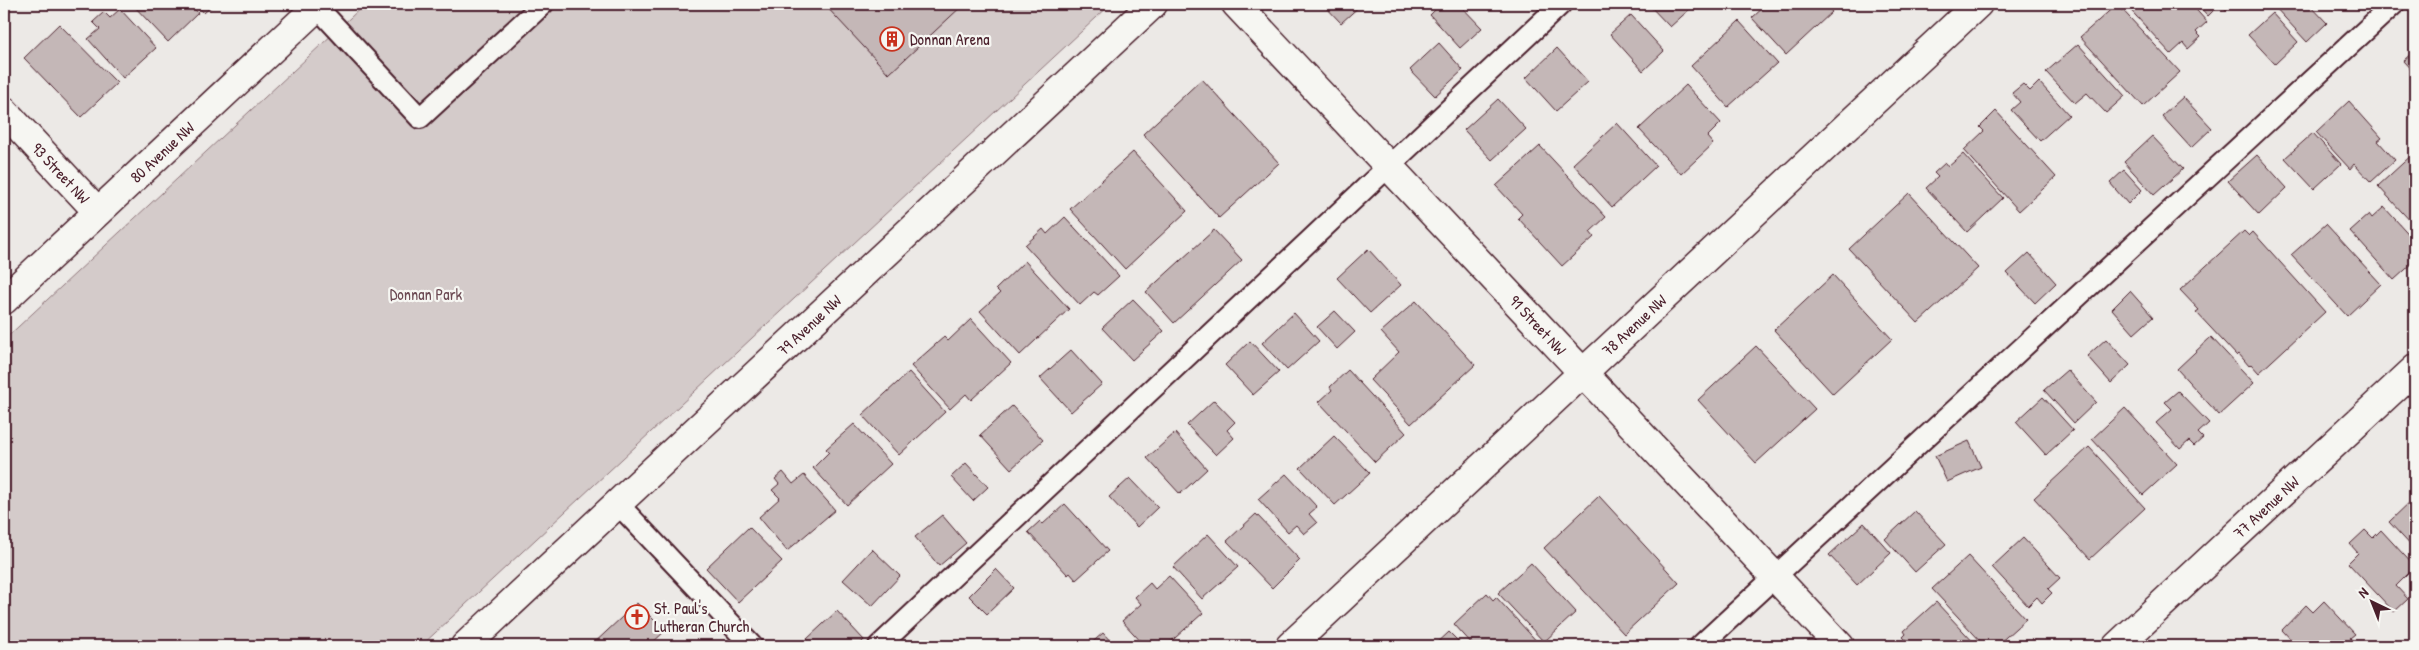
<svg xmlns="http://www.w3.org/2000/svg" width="2419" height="650" viewBox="0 0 2419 650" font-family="'Patrick Hand',sans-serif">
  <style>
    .green { fill: #d4cbca; stroke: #8f757a }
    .building { fill: #c4b7b7; stroke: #4a1f2b }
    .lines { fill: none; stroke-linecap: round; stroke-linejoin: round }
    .lane-casing { stroke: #4a1f2b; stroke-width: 24 }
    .street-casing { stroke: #4a1f2b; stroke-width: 31 }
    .lane { stroke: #f6f6f2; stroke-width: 20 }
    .street { stroke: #f6f6f2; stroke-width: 28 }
    .labels { text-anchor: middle; stroke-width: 4.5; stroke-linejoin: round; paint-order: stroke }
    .poi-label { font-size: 16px; fill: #4a1f2b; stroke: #f6f6f2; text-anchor: start }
    .street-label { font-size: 16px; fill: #4a1f2b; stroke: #f6f6f2 }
    .park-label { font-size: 16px; fill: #6c4a53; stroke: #f6f6f2 }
  </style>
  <rect width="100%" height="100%" fill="#ece9e6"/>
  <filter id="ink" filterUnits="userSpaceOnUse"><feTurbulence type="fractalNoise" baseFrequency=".02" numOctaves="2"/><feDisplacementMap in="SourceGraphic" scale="10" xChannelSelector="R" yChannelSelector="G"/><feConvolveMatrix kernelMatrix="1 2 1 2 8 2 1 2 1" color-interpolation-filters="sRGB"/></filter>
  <g filter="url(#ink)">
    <path class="green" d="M365 4H1111L421 646H4V340Z"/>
    <path class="building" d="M132 4H190L198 13 168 42Z
      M196 4H214L204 13Z
      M824 4H964L889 74Z
      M1323 4H1362L1341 23Z
      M1441 4H1459L1482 28 1460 48 1430 15Z
      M1648 4H1689L1692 7 1670 27Z
      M1767 4H1825L1832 12 1786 55 1752 18Z
      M2117 4 2180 72 2143 106 2080 37Z
      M2125 4H2191L2207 22 2196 32 2201 37 2188 49 2183 43 2171 54Z
      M2197 4H2233L2226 10 2220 4 2208 16Z
      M2277 4H2309L2327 23 2307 42 2274 6Z
      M120 9 156 48 123 78 88 39 100 29 93 22 104 12 110 18Z
      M2272 13 2298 42 2275 64 2248 35Z
      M1631 15 1664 51 1643 71 1610 34Z
      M1739 21 1777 63 1728 107 1691 66Z
      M59 24 117 83 81 117 24 58Z
      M1439 43 1463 70 1435 96 1410 70Z
      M2078 44 2125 96 2106 113 2087 93 2075 103 2046 72Z
      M1557 48 1588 82 1556 111 1526 78Z
      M2415 50V74L2403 61Z
      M1202 79 1279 163 1219 218 1143 134Z
      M2039 82 2069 115 2040 141 2011 110 2020 102 2012 93 2023 84 2030 91Z
      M1686 85 1721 123 1707 137 1713 144 1681 174 1639 129Z
      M2183 97 2212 128 2191 148 2162 116Z
      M1498 99 1526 129 1492 160 1464 130Z
      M2349 101 2382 138 2378 141 2395 160 2371 182 2354 164 2350 169 2316 132Z
      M1996 111 2056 177 2019 211 1964 150 1984 131 1980 127Z
      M1617 123 1656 166 1612 207 1573 164Z
      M2313 133 2341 164 2314 189 2285 158Z
      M2152 136 2183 169 2154 195 2124 162Z
      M1540 146 1606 217 1590 232 1594 237 1562 266 1518 218 1522 214 1496 186Z
      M1133 152 1187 211 1125 269 1070 209Z
      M2415 152V223L2414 225 2378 186Z
      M1963 154 2003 198 1967 232 1926 188 1938 177 1934 173 1945 163 1948 167Z
      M2257 155 2287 188 2259 215 2228 181Z
      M2124 170 2142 190 2128 204 2110 183Z
      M1909 193 1978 268 1918 323 1849 249Z
      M2384 207 2415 241V261L2394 280 2350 231 2369 214 2372 218Z
      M1065 217 1119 276 1098 295 1094 292 1080 305 1025 245 1043 229 1047 234Z
      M2326 224 2381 284 2347 316 2291 255Z
      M1214 230 1242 260 1174 323 1146 292Z
      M2244 231 2249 236 2253 232 2325 312 2259 373 2251 364 2249 366 2239 354 2237 356 2196 312 2199 310 2180 290Z
      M1368 249 1401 285 1370 313 1337 278Z
      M2029 253 2056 283 2035 303 2007 273Z
      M1025 261 1069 309 1020 355 980 311 1000 293 996 289Z
      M1833 275 1892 339 1833 394 1774 330Z
      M2130 291 2153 317 2134 334 2112 309Z
      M1133 299 1164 331 1132 360 1102 328Z
      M1416 301 1475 365 1411 424 1370 380 1399 352 1381 332Z
      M1335 311 1355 332 1337 349 1317 327Z
      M1294 313 1319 341 1287 370 1262 343Z
      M971 319 1011 363 971 400 966 394 950 409 911 366 944 337 948 341Z
      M2211 337 2254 383 2219 415 2177 369Z
      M2106 339 2130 365 2111 383 2087 356Z
      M1250 341 1279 372 1253 395 1225 365Z
      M1756 346 1815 409 1756 463 1698 400Z
      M1071 350 1102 384 1071 412 1040 378Z
      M1348 370 1406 433 1375 462 1319 402 1332 390 1330 387Z
      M2067 370 2096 402 2074 423 2044 390Z
      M909 372 945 412 899 455 862 415Z
      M2178 391 2209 423 2198 433 2203 438 2194 446 2189 441 2180 449 2156 423 2172 409 2165 402Z
      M2043 397 2073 430 2046 455 2016 422Z
      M1214 400 1235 422 1227 430 1234 438 1216 455 1187 425Z
      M1012 406 1043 440 1011 469 980 435Z
      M2125 408 2177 464 2143 495 2092 439Z
      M854 424 891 464 847 505 813 468 829 452 826 449Z
      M1175 433 1207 469 1180 494 1147 458Z
      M1334 436 1370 473 1335 505 1300 468Z
      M1969 441 1981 467 1947 482 1935 456Z
      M2089 447 2145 508 2090 559 2034 498Z
      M966 463 988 487 973 501 951 477Z
      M783 472 793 484 804 475 835 510 787 551 759 517 780 498 772 490 779 484 775 479Z
      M1286 474 1317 507 1309 514 1317 523 1304 534 1296 525 1288 532 1258 499Z
      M1130 478 1158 507 1137 527 1109 497Z
      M1599 496 1679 583 1624 634 1544 548Z
      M2415 497V550L2389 522Z
      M1065 504 1108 551 1076 580 1070 573 1068 575 1028 532 1040 521 1043 524Z
      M1915 511 1946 544 1915 572 1885 539Z
      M1256 514 1300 560 1272 588 1227 541Z
      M942 515 966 543 939 566 915 537Z
      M1864 523 1891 553 1857 585 1829 555Z
      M749 527 782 561 738 602 706 568Z
      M2365 530 2373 538 2381 530 2415 567 2396 586 2408 599 2394 612 2348 563 2358 553 2350 544Z
      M1208 534 1238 567 1202 599 1173 567Z
      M2023 538 2060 578 2048 589 2052 593 2042 603 2037 597 2028 606 1992 567Z
      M872 549 900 576 872 606 843 580Z
      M1968 556 2026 619 1996 646H1985L1932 589Z
      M1531 563 1576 612 1544 642 1498 593Z
      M996 569 1014 588 987 614 969 596Z
      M1169 576 1203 613 1166 646H1145L1122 621 1141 604 1135 597 1150 583 1155 589Z
      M1487 593 1493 600 1496 597 1541 646H1474L1454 624Z
      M2324 601 2355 634 2350 638 2357 646H2297L2282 630 2306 605 2313 612Z
      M1936 602 1977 646H1912L1903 637 1906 634 1904 631Z
      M637 603 665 631 649 646H591Z
      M837 611 864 640 858 646H814L807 639Z
      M1449 632 1463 646H1434Z
      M1103 633 1115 646H1088Z"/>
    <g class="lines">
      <g class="lane-casing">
        <path id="lane" d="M317 7 420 118 543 4
          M618 504 752 646
          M879 646 1561 4
          M1700 646 2394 4"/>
      </g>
      <g class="street-casing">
        <path id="street" d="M1236 4 1840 646
          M4 111 98 212
          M4 300 320 4
          M465 646 1153 4
          M1290 646 1978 4
          M2117 646 2415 369"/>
      </g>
      <use href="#lane" class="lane"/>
      <use href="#street" class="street"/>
    </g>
  </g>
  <defs>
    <g id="building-ring" transform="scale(1.25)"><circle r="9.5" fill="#f6f6f2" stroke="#c8321e" stroke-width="1.5"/><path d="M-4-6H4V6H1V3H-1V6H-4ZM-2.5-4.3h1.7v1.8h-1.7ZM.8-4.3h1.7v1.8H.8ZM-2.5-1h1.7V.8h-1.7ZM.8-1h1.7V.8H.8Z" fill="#c8321e"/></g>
    <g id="church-ring" transform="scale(1.25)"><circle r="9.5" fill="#f6f6f2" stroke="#c8321e" stroke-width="1.5"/><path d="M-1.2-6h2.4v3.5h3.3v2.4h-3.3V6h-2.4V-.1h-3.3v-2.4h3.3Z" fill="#c8321e"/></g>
  </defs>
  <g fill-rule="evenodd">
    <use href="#building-ring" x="892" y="39"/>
    <use href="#church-ring" x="637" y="617"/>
  </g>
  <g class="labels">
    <g class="poi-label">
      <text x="910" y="45">Donnan Arena</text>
      <text x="654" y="614">St. Paul's<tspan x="654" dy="18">Lutheran Church</tspan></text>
    </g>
    <g class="street-label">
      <text transform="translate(162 152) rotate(-43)" y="6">80 Avenue NW</text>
      <text transform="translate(61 173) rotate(47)" y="6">93 Street NW</text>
      <text transform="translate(809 325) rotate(-43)" y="6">79 Avenue NW</text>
      <text transform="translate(1538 325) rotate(47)" y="6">91 Street NW</text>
      <text transform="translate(1634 325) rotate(-43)" y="6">78 Avenue NW</text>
      <text transform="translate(2266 507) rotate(-43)" y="6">77 Avenue NW</text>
    </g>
    <g class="park-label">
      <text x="426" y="300">Donnan Park</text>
    </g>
  </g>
  <rect width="2419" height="650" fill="none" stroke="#f6f6f2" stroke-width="20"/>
  <rect x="10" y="10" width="2399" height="630" fill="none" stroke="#4a1f2b" stroke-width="2" filter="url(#ink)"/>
  <g transform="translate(2372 602) rotate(317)" stroke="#f6f6f2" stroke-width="4" paint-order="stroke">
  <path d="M0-4L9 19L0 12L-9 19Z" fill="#4a1f2b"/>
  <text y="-8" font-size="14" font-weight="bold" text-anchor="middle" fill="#4a1f2b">N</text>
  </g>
</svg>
